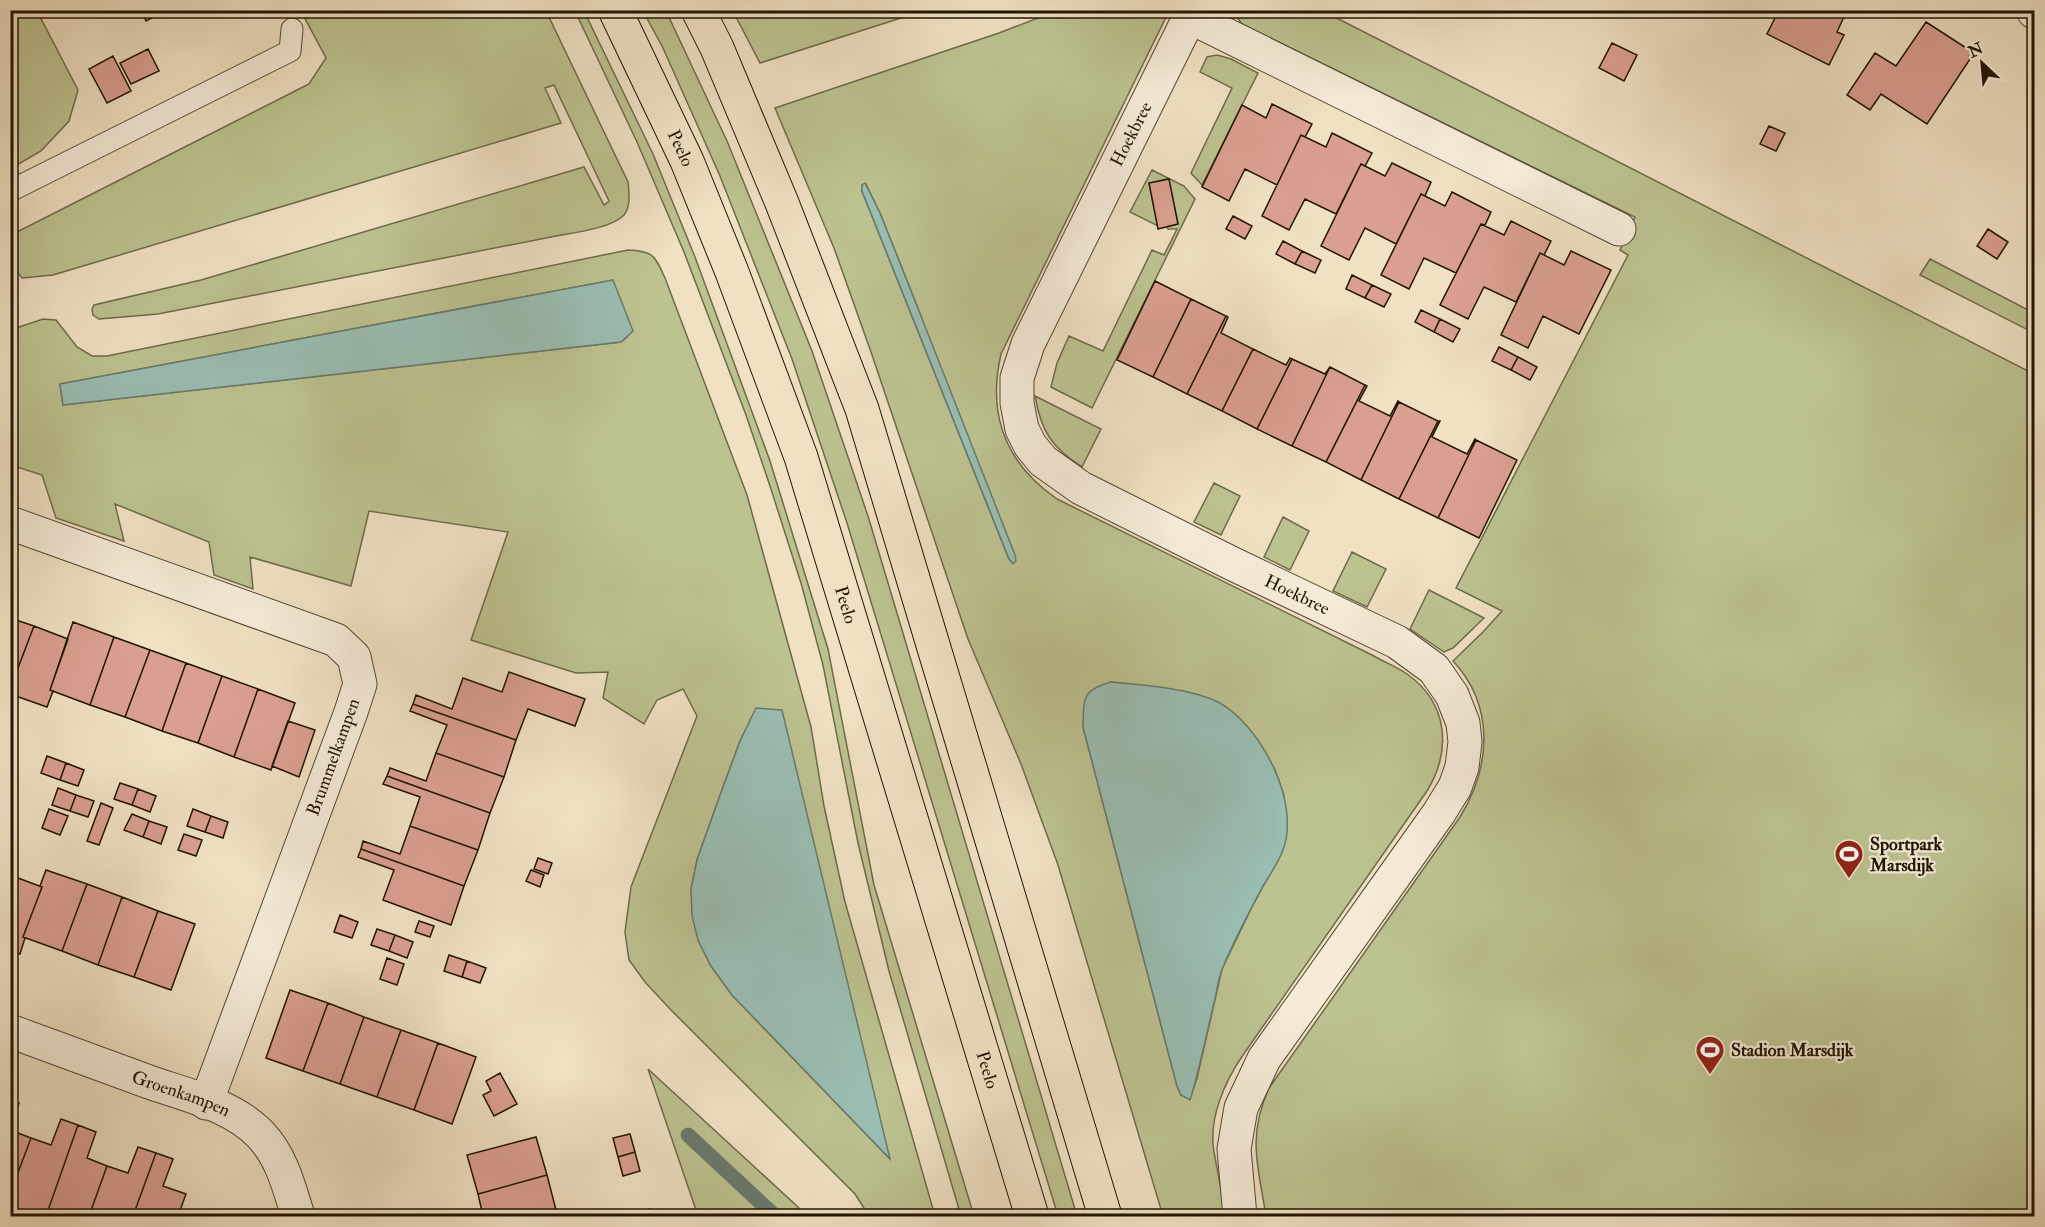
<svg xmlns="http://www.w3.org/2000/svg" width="2045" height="1227" viewBox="0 0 2045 1227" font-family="'IM FELL Double Pica',serif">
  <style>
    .green { fill: #bdc291; stroke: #6e6b4a; stroke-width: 1.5; fill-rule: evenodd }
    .water { fill: #9abeb3; stroke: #697a6d; stroke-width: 1.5 }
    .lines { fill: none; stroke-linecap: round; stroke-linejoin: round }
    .stream { stroke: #697a6d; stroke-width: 15 }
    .building { fill: #da9f91; stroke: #1f1404; stroke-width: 1.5 }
    .service-casing { stroke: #534734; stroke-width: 23 }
    .minor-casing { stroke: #534734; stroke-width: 35 }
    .primary-casing { stroke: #1f1404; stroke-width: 35 }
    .service { stroke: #f5ecd8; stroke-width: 21 }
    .minor { stroke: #f5ecd8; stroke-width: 33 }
    .primary { stroke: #f0e1c3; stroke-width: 33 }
    .labels { text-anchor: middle; stroke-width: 4.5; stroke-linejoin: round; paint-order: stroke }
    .street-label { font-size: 18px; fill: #1f1404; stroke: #f5ecd8 }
    .poi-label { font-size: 18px; font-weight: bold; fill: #1f1404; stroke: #f5ecd8; text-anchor: start }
  </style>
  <rect width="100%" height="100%" fill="#f0e1c3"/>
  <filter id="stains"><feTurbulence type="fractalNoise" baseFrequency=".00333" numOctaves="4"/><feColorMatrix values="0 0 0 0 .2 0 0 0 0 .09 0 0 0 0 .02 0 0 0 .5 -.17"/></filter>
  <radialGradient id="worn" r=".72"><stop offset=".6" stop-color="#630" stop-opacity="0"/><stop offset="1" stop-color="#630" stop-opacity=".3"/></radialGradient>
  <path class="green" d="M11 11H37L78 90 69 121 41 151 15 166 21 178 11 180Z
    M301 11H546L628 182C629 193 631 206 624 215 611 229 570 233 551 237L158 314 99 319 93 315 92 309 94 305 201 280 584 167 604 205 609 201 554 85 545 88 561 123 53 275 22 278C9 263 10 254 11 235L309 84 326 58Z
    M575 11H584L653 154 695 257 770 461 828 649 874 885 974 1216H961L889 971 858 843 823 665 801 583 770 486 746 415 684 252 637 142Z
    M643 11H666L727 141 812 351 868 516 1077 1216H1058L847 523 792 359 720 176 663 48Z
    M733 11H923L760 63Z
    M1056 11H1169L1001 354C987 415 1005 463 1057 499L1374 656C1384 662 1397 667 1407 674 1448 703 1452 750 1427 791L1243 1055C1225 1081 1208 1119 1214 1152 1218 1173 1222 1195 1226 1216H1163L1058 865 1021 764 968 639 871 352 834 248 775 108 999 33ZM866 184 880 213 919 311 1009 559 862 191V185ZM1111 682 1187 693 1260 744 1275 770 1284 795 1283 849 1252 907 1222 969 1197 1078 1190 1099 1181 1095 1177 1086 1083 727Z
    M1232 11H1323L2034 374V1216H1266C1258 1166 1247 1137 1269 1088L1460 817C1491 767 1495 706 1453 661L1483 632 1502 611 1456 588 1628 255 1620 250 1635 217 1242 24Z
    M1217 55 1231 59 1258 73 1202 185 1191 173 1232 88 1200 72 1207 57Z
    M1152 170 1184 186 1195 199 1092 408 1051 387 1057 363 1069 336 1103 351 1152 250 1164 255 1177 229H1168L1167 227 1178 224 1168 179 1149 183 1158 226 1130 212Z
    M628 250C654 251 655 256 665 278L747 495 811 727 824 806 845 902 935 1216H869L855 1194 671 1010 645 982 629 960 625 932 631 887 697 716 683 689 657 700 644 724 603 698 608 672 576 673 471 640 508 532 369 511 351 586 250 557 253 589 214 575 209 542 115 504 124 541 56 518 42 475 11 465 10 330 43 319 56 320 77 347 92 356H107ZM613 280 627 337 621 342 63 405 60 384ZM756 709 781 710 889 1158 732 995 711 966 698 940 691 889 697 860 719 798 740 741Z
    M1930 259 2034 313V333L1920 275Z
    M1035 396 1101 429 1082 467C1052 448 1041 431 1035 396Z
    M1214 483 1240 496 1221 535 1194 522Z
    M1283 517 1309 531 1290 570 1264 557Z
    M1352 552 1386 569 1367 607 1333 591Z
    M1429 590 1484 618 1453 648 1444 652 1410 629Z
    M648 1069 798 1207 806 1216H698Z"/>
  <path class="water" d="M865 183 880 213 919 311 1015 555 1016 561 1013 564 1009 559 862 191V185Z
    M613 280 633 331 621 342 63 405 60 384Z
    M1111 682C1142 685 1191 688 1218 702 1261 725 1301 803 1283 850 1278 863 1270 875 1263 886 1249 912 1234 940 1223 967 1218 978 1217 991 1214 1003 1206 1035 1200 1068 1190 1100L1181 1095 1177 1086 1083 727C1084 699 1081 690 1111 682Z
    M756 708 782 710 890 1159 732 995 711 966 698 940 692 916 691 889 697 860 719 798 740 741Z"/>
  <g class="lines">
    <path class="stream" d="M688 1135 775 1216"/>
  </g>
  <path class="building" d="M141 10H167L146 21Z
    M1779 10H1847L1837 32 1844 35 1829 65 1767 34Z
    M1926 22 1974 53 1927 124 1881 94 1870 110 1847 95 1875 53 1896 66Z
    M1612 43 1637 55 1624 81 1599 68Z
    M148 49 159 71 131 84 120 63Z
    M113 56 131 91 107 103 89 69Z
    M1272 104 1312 124 1305 137 1301 135 1277 185 1245 169 1229 201 1202 187 1242 105 1266 118Z
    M1769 126 1785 133 1776 151 1760 144Z
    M1332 133 1372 153 1365 166 1361 164 1336 214 1305 199 1289 230 1262 216 1301 135 1326 147Z
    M1392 163 1431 182 1425 196 1421 194 1396 244 1365 228 1349 260 1321 246 1361 164 1385 176Z
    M1169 179 1178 224 1158 229 1149 183Z
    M1452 192 1491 212 1485 225 1481 224 1456 273 1424 258 1409 289 1381 275 1421 194 1445 206Z
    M1233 216 1252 226 1245 239 1226 229Z
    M1511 221 1551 241 1544 255 1540 253 1516 302 1484 287 1468 319 1440 305 1481 224 1504 235Z
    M1988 229 2008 242 1997 259 1977 246Z
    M1283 241 1302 251 1295 264 1276 254Z
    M1302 251 1321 260 1315 273 1295 264Z
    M1571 251 1611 270 1579 334 1543 316 1528 348 1501 335 1540 253 1564 265Z
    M1352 275 1372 285 1365 298 1346 289Z
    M1155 281 1191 299 1153 377 1117 360Z
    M1372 285 1391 294 1384 307 1365 298Z
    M1191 299 1226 316 1187 394 1153 377Z
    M1421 310 1440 319 1434 332 1415 322Z
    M1226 316 1228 317 1221 333 1253 349 1222 411 1187 394Z
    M1440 319 1460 329 1453 342 1434 332Z
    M1499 347 1518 357 1511 370 1492 361Z
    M1253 349 1286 365 1290 358 1292 359 1257 429 1222 411Z
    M1518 357 1537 367 1530 380 1511 370Z
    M1292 359 1325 374 1330 367 1292 446 1257 429Z
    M1330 367 1365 385 1326 462 1292 446Z
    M1365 385 1367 386 1359 401 1390 416 1398 401 1399 402 1361 480 1326 462Z
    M1399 402 1438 421 1399 499 1361 480Z
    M1438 421H1440L1432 437 1467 454 1475 439 1476 440 1438 518 1399 499Z
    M1476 440 1517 460 1479 538 1438 518Z
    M10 618 34 626 10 689Z
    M73 622 114 637 90 705 50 690Z
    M34 626 68 639 50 690 53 691 47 707 10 694V689Z
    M114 637 150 650 125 717 90 705Z
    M150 650 186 663 162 731 125 717Z
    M186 663 222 676 198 743 162 731Z
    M509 672 585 699 575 726 528 709 516 740 413 704 416 695 452 709 463 678 502 692Z
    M222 676 258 689 234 757 198 743Z
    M258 689 295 703 271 770 234 757Z
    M413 704 516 740 504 777 436 753 447 725 410 711Z
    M288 721 315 730 299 777 272 766Z
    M436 753 504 777 490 813 387 776 390 768 426 781Z
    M47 756 66 763 60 780 41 773Z
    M66 763 84 770 78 786 60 780Z
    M387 776 490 813 478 850 410 826 420 797 383 784Z
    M120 783 138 789 132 805 114 799Z
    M58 788 76 795 70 811 52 805Z
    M138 789 156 796 150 812 132 805Z
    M76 795 94 801 88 817 70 811Z
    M101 803 113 808 99 845 87 841Z
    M49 809 68 816 60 835 42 828Z
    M193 809 211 816 205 832 187 826Z
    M132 814 149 821 143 837 124 830Z
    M211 816 228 822 223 838 205 832Z
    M149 821 167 827 161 844 143 837Z
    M410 826 478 850 464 886 361 849 363 841 400 854Z
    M184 834 202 840 196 856 178 850Z
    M361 849 464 886 451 925 383 900 394 870 358 857Z
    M538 858 552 863 548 874 534 869Z
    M46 870 87 884 62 951 23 937 42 887 40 886Z
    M531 870 544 875 540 887 526 881Z
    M10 875 42 887 23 937 25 938 20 954 10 951Z
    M87 884 122 897 98 965 62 951Z
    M122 897 158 911 134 977 98 965Z
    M158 911 195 924 171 990 134 977Z
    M340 915 358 922 352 938 334 932Z
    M419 921 434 926 430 937 415 932Z
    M377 929 395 935 389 951 371 945Z
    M395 935 413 942 407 958 389 951Z
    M449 955 467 961 462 977 444 971Z
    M387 958 404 964 397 985 380 979Z
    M467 961 486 968 480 983 462 977Z
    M290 990 328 1003 303 1071 266 1058Z
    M328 1003 364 1017 340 1084 303 1071Z
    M364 1017 401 1030 377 1097 340 1084Z
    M401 1030 438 1043 414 1110 377 1097Z
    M438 1043 476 1057 452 1124 414 1110Z
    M500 1073 517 1104 494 1116 483 1095 491 1091 486 1081Z
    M10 1100 19 1103 10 1128Z
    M61 1119 78 1125 46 1216H33L10 1208V1194L31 1138 51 1145Z
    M78 1125 96 1132 87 1158 107 1166 89 1216H46Z
    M10 1130 31 1138 10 1194Z
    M630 1134 635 1152 618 1157 613 1138Z
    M536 1137 547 1175 478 1194 467 1155Z
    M138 1147 156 1153 133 1216H89L107 1166 128 1173Z
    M635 1152 640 1171 623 1176 618 1157Z
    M156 1153 173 1159 163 1186 186 1194 178 1216H133Z
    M547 1175 557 1214 545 1216H483L478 1194Z
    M650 1209 652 1216H634L633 1214Z"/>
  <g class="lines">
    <g class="service-casing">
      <path id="service" d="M10 191 290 51 292 29"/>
    </g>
    <g class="minor-casing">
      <g id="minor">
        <path id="s1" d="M1193 10 1028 344 1017 378V403L1022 429 1030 445 1043 461 1081 488 1233 564 1397 642 1434 669 1452 695 1463 723 1465 742 1462 767 1455 787 1439 813 1264 1059 1241 1108 1234 1149 1240 1216"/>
        <path d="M2033 10 2034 12"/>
        <path d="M1190 17 1619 229"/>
        <path d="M10 523 336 640 354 657 360 684 351 712 206 1103"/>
        <path id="s2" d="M10 1031C57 1048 103 1065 149 1082 186 1095 232 1105 260 1134 282 1157 289 1187 298 1216"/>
      </g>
    </g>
    <g class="primary-casing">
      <g id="primary">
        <path id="s3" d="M615 10 687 161 732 272 801 457 1032 1216"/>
        <path d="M698 10 717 48 782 203 862 409 1105 1216"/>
      </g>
    </g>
    <use href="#service" class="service"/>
    <use href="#minor" class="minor"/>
    <use href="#primary" class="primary"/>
  </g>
  <defs>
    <g id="stadium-pin" transform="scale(1.5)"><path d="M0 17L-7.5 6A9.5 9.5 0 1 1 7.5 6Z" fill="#8f2418" stroke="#f5ecd8"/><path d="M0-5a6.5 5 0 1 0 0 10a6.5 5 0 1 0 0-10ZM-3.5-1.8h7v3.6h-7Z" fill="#fff"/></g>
  </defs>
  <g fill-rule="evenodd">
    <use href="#stadium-pin" x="1849" y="854"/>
    <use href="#stadium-pin" x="1710" y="1050"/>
  </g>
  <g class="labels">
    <g class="street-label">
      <text transform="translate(1131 134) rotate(-63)" y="6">Hoekbree</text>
      <text dy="6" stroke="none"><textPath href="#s3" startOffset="153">Peelo</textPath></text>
      <text dy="6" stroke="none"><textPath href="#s1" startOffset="786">Hoekbree</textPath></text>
      <text dy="6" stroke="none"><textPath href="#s3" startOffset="639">Peelo</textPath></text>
      <text transform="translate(333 757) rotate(-70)" y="6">Brummelkampen</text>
      <text dy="6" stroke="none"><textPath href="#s3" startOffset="1125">Peelo</textPath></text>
      <text dy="6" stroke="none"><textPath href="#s2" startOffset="182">Groenkampen</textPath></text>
    </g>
    <g class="poi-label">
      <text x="1870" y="850">Sportpark<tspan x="1870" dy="21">Marsdijk</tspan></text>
      <text x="1731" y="1056">Stadion Marsdijk</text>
    </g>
  </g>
  <rect width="2045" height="1227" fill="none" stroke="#f0e1c3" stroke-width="36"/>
  <rect x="12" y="12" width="2021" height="1203" fill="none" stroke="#1f1404" stroke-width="3"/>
  <rect x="18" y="18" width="2009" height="1191" fill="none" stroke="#1f1404" stroke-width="1.5"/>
  <g transform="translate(1982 63) rotate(334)" stroke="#f5ecd8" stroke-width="4.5" paint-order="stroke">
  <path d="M0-4.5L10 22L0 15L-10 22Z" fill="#1f1404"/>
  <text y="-9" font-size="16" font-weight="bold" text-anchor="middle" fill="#1f1404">N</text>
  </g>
  <rect width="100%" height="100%" filter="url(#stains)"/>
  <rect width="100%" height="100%" fill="url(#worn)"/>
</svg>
